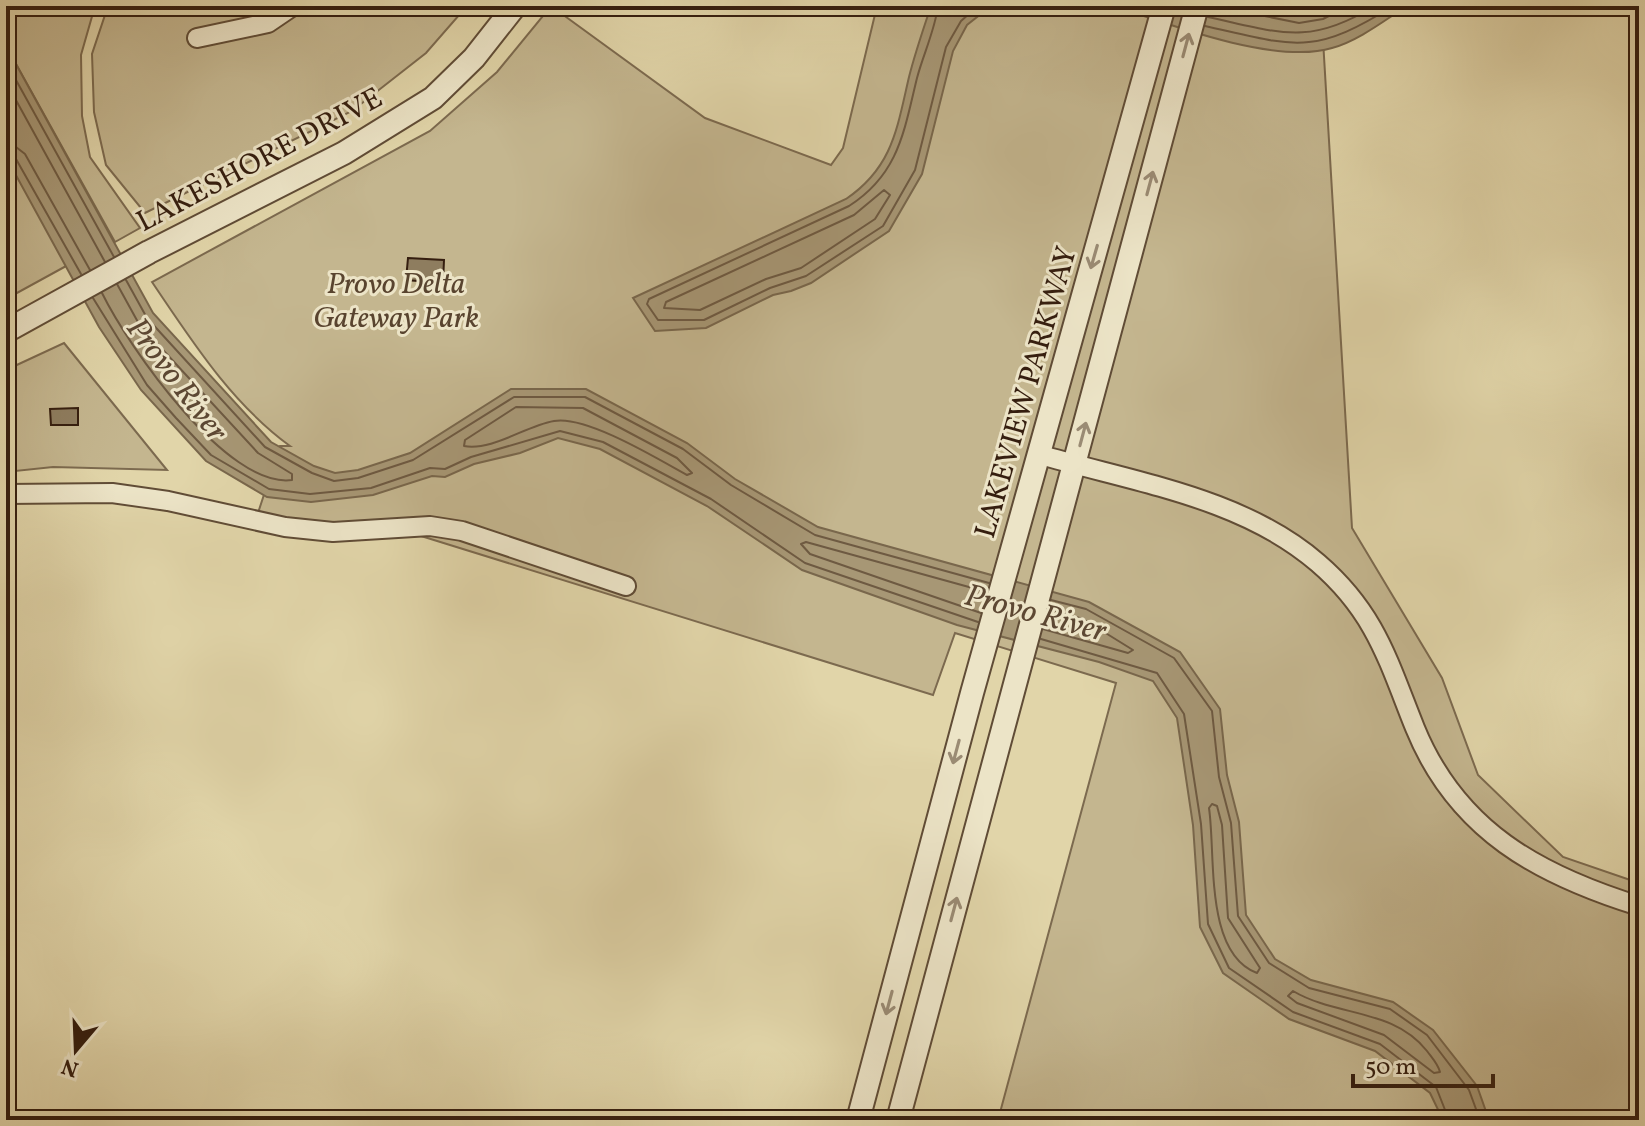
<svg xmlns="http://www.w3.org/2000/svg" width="1645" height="1126" viewBox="0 0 1645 1126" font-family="Vollkorn,serif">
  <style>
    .green { fill: #c4b68f; stroke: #7c6a4f; stroke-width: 2 }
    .water { fill: #a79775; stroke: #79674c; stroke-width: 2 }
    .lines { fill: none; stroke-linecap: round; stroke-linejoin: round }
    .shore { stroke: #6e5a42; stroke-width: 2 }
    .building { fill: #8e7d5f; stroke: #351e0f; stroke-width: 2 }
    .minor-casing { stroke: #604c36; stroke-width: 22 }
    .tertiary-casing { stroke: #604c36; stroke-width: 26 }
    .minor { stroke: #ece4c7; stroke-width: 18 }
    .tertiary { stroke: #ece4c7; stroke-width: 22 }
    .oneway { stroke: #9a8b74 }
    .labels { text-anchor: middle; stroke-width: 6; stroke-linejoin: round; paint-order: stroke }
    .street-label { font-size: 30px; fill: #351e0f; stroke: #ece4c7 }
    .park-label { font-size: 30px; font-style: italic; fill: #59442f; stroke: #ece4c7 }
    .water-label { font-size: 32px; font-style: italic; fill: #5d4833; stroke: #ece4c7 }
  </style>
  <rect width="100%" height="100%" fill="#e1d5a9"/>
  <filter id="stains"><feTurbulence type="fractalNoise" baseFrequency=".0025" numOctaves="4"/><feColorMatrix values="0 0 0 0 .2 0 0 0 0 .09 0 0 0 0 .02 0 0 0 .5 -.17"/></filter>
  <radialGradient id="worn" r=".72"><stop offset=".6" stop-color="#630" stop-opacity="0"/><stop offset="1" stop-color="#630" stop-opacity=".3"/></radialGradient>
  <path class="green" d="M6 6H95L81 55 82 116 90 157 140 228 115 242 6 46Z
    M108 6H467L426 53 352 111 145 213 106 165 94 112 92 54Z
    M551 6 705 118 831 165 843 148 877 6H1321L1352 528 1442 678 1478 775 1563 857 1639 883V1120H998L1116 683 955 633 933 695 376 522 337 526 257 516 280 446H290C231 403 192 341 152 282L430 131 497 72Z
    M6 157 68 265 6 299Z
    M64 343 167 470 53 467 6 472V370Z"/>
  <path class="water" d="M931 6H991L967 25 953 51 922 174 889 231 811 283 791 291 773 295 706 328 655 331 633 298 846 199C893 167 897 128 909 77 915 53 923 30 931 6Z
    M1115 6H1407C1385 20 1358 41 1332 48 1276 65 1170 25 1115 6Z
    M6 46 153 313 271 442 314 466 335 473 358 470 410 453 511 389H586L687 443 735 479 818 527 1089 602 1180 652 1220 709 1227 775 1239 822 1246 915 1275 959 1311 980 1393 1002 1433 1030 1477 1086 1489 1120H1443L1430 1093 1375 1051 1289 1019 1223 973 1200 927 1193 825 1177 718 1153 681 1099 662 957 625 802 570 707 506 600 449 558 438 520 453 474 464 445 477 432 476 373 495 311 502 267 497 206 461 141 390 99 327 6 157Z"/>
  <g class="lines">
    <path class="shore" d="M938 6C935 30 923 55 917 78 904 131 899 174 849 206L649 299 647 304 658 320H704L770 288 806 276 883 226 915 170 946 47 961 21 978 6
      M1215 6 1299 23 1323 19 1348 6
      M1208 17C1278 32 1309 47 1374 6
      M1205 26C1294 46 1312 57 1393 6
      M6 62 114 257
      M6 82 105 262
      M6 145 16 147 25 154 90 270
      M6 155 16 159 81 274
      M884 190 890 195 875 219 801 268 766 279 700 310 664 308 666 302 854 215Z
      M126 280 147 318 265 447 312 473 334 481 358 478 413 460 514 397H585L683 449 731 485 815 535 989 583
      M102 293C128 346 227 489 292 480V474L258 453 139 324 117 284
      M93 298 147 385 176 418 211 455 269 489 310 494 371 488 430 468 445 469 471 457 560 431 603 442 711 499 805 563 978 622
      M516 407 583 408 677 458 692 473 687 475C658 459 586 415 554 421 525 426 493 451 464 446L465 440Z
      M1051 600 1086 609 1174 658 1212 711 1219 777 1231 823 1238 916 1269 963 1309 988 1390 1009 1427 1035 1469 1090 1480 1120
      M981 613 810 554 801 544 806 542 987 592
      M1043 629 1128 653 1133 650 1083 619 1049 609
      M1041 639 1157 673 1184 714 1201 824 1208 924 1229 968 1293 1012 1380 1044 1436 1087 1449 1120
      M1212 804 1217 806 1222 825 1228 918 1260 968 1257 973C1204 953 1216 855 1209 808Z
      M1293 991C1337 1017 1393 1008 1427 1051 1432 1058 1438 1064 1440 1072L1434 1073 1384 1035 1297 1003 1288 996Z"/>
  </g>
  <path class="building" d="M408 258 444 260 443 283 406 280Z
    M78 408V425H51L50 409Z"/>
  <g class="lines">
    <g class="minor-casing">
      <path id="minor" d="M197 38 268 23 293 6
        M1038 454C1132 482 1242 497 1318 563 1376 613 1388 661 1415 728 1457 831 1539 875 1639 906
        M6 494 112 493 168 501 285 527 333 532 430 526 462 531 626 586"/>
    </g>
    <g class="tertiary-casing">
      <path id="tertiary" d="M6 331 149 252 344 153 433 98 474 58 515 6
        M858 1120 972 693 1164 6
        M898 1120 1197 6"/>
    </g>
    <use href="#minor" class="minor"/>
    <use href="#tertiary" class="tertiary"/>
  </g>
  <defs><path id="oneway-shaft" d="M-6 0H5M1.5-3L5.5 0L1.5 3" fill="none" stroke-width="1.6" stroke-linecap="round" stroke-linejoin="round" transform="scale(2)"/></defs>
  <g class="oneway">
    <use href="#oneway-shaft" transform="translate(1186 45) rotate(-75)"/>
    <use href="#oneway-shaft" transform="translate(1150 183) rotate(-75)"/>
    <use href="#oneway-shaft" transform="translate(1094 257) rotate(106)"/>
    <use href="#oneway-shaft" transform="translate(1083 434) rotate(-75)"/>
    <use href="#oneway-shaft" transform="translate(956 752) rotate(105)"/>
    <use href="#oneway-shaft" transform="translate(954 909) rotate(-75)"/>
    <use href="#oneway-shaft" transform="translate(889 1003) rotate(105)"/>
  </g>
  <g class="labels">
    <g class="street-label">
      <text transform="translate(259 159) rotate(-28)" y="10">LAKESHORE DRIVE</text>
      <text transform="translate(1025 392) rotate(-74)" y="10">LAKEVIEW PARKWAY</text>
    </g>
    <g class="park-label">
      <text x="396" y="293">Provo Delta<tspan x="396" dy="34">Gateway Park</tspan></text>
    </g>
    <g class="water-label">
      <text transform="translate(178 379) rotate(53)" y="11">Provo River</text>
      <text transform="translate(1036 612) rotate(15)" y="11">Provo River</text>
    </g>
  </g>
  <rect width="1645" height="1126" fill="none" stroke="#e1d5a9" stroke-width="32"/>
  <rect x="8" y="8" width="1629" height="1110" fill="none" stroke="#351e0f" stroke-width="4"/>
  <rect x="16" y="16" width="1613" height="1094" fill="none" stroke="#351e0f" stroke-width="2"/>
  <g transform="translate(76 1050) rotate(199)" stroke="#ece4c7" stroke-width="6" paint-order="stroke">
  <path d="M0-6L14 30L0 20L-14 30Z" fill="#351e0f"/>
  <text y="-12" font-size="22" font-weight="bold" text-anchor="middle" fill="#351e0f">N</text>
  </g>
  <path d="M1353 1074v12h140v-12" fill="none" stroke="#351e0f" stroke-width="4"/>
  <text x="1365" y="1074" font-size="24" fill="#351e0f" stroke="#ece4c7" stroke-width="6" paint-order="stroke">50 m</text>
  <rect width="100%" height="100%" filter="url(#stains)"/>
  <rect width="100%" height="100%" fill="url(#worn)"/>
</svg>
